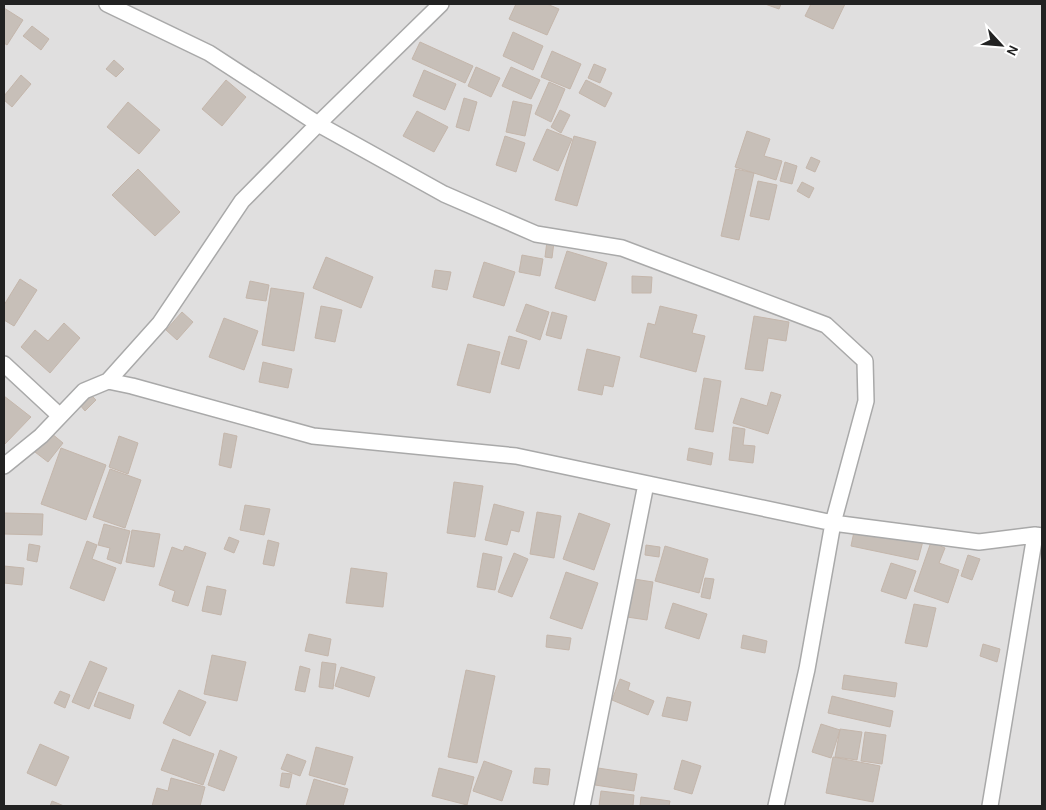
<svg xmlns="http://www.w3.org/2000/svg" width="1046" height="810" viewBox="0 0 1046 810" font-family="Karla,sans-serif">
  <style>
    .residential { fill: #e0dfdf }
    .building { fill: #c7bfb8; stroke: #c4b6ab }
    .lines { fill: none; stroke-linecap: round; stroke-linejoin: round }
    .street-casing { stroke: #a9a9a9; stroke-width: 18 }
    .street { stroke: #fff; stroke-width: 15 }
  </style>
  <rect width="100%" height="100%" fill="#f2efe9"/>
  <path class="residential" d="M4 4H1042V806H4Z"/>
  <path class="building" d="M516 4H547L559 9 547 35 509 19Z
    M765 4H781L779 9Z
    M811 4H845L833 29 805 16Z
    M4 8 23 20 7 45 4 43Z
    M32 26 49 39 41 50 23 36Z
    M513 32 543 46 533 70 503 56Z
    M420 42 473 66 465 83 412 59Z
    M552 51 581 64 570 89 541 77Z
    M114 60 124 69 116 77 106 69Z
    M594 64 606 69 600 83 588 78Z
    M476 67 500 78 491 97 468 86Z
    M511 67 540 80 531 99 502 86Z
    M424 70 456 84 445 110 413 96Z
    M21 75 31 84 12 107 4 100V96Z
    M226 80 246 97 222 126 202 109Z
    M586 80 612 93 605 107 579 93Z
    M549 82 565 89 551 122 535 114Z
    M464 98 477 102 469 131 456 127Z
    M513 101 532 105 525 136 506 132Z
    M128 102 160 130 139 154 107 127Z
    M560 110 570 115 561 133 551 127Z
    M417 111 448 127 434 152 403 136Z
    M547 129 572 139 558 171 533 160Z
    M747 131 770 139 764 156 782 161 776 180 735 167Z
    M505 136 525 143 516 172 496 165Z
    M574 136 596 142 577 206 555 200Z
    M811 157 820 161 815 172 806 168Z
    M785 162 797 166 792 184 780 181Z
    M138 169 180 212 155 236 112 195Z
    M736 169 754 173 739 240 721 236Z
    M758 181 777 185 769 220 750 216Z
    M802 182 814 188 809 198 797 191Z
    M547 241 554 242 552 258 545 257Z
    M567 251 607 263 595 301 555 288Z
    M522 255 543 259 540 276 519 272Z
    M326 257 373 277 361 308 313 288Z
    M484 262 515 272 504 306 473 297Z
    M435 270 451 272 447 290 432 287Z
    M632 276 652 277 651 293H632Z
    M20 279 37 290 14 326 4 320V305Z
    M250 281 269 285 266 301 246 298Z
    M271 288 304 293 294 351 262 345Z
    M526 304 549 312 540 340 516 331Z
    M321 306 342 310 335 342 315 338Z
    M660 306 697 315 692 333 705 336 696 372 640 357 648 323 655 325Z
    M182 312 193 322 177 340 166 330Z
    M552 312 567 316 561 339 546 335Z
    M754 316 789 322 786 341 768 338 763 371 745 369Z
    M224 318 258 331 244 370 209 357Z
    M64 323 80 338 50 373 21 347 35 330 48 341Z
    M509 336 527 341 519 369 501 364Z
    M468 344 500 352 490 393 457 385Z
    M587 349 620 357 613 387 604 385 602 395 578 390Z
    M263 362 292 369 288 388 259 382Z
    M704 378 721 381 713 432 695 429Z
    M771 392 781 395 768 434 733 423 741 398 767 406Z
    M91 395 96 400 85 411 80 405Z
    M4 396 31 417 4 445Z
    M733 427 745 429 743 445 755 446 753 463 729 460Z
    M51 433 63 443 48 462 35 452Z
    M224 433 237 436 231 468 219 465Z
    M119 436 138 443 128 474 109 467Z
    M61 448 106 465 86 520 41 504Z
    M689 448 713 453 711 465 687 460Z
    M110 469 141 480 125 528 93 517Z
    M454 482 483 486 475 537 447 533Z
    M494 504 524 512 519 532 511 530 507 545 485 540Z
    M245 505 270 509 264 535 240 530Z
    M537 512 561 516 554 558 530 554Z
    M4 513 43 514 42 535 4 534Z
    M579 513 610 524 594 570 563 559Z
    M104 524 130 531 121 564 107 559 110 548 98 545Z
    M855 527 923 541 918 560 851 546Z
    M132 530 160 534 154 567 126 562Z
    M229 537 239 541 234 553 224 549Z
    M268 540 279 543 274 566 263 564Z
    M87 541 97 545 92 559 116 568 104 601 70 588Z
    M931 542 945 548 939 563 959 570 948 603 914 591Z
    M29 544 40 546 37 562 27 560Z
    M646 545 660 547 659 557 645 555Z
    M185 546 206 553 188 606 172 601 175 591 159 585 172 547 183 551Z
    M665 546 708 559 699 593 655 581Z
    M483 553 502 557 495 590 477 587Z
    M514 553 528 559 512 597 498 592Z
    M968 555 980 559 972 580 961 576Z
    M891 563 916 571 906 599 881 591Z
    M4 566 24 568 22 585 4 583Z
    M351 568 387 573 383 607 346 603Z
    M566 572 598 583 582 629 550 618Z
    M705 578 714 579 710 599 701 597Z
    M634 579 653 582 647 620 627 617Z
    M207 586 226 590 221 615 202 611Z
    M673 603 707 614 699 639 665 628Z
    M914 604 936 608 927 647 905 643Z
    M309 634 331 639 328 656 305 651Z
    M547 635 571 638 569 650 546 647Z
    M743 635 767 641 765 653 741 648Z
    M983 644 1000 649 997 662 980 656Z
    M212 655 246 662 237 701 204 694Z
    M90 661 107 668 89 709 72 702Z
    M322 662 336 664 333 689 319 687Z
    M300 666 310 669 305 692 295 690Z
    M341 667 375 677 369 697 335 686Z
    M466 670 495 676 477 763 448 757Z
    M844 675 897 683 895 697 842 689Z
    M620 679 630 683 628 690 654 701 648 715 612 700Z
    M179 690 206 702 190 736 163 723Z
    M60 691 70 695 65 708 54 703Z
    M99 692 134 705 130 719 94 706Z
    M832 696 893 711 890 727 828 713Z
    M667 697 691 702 687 721 662 716Z
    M821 724 840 730 831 758 812 752Z
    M840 729 862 732 857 760 835 757Z
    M865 732 886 735 882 764 861 761Z
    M173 739 214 754 203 785 161 770Z
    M40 744 69 757 56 786 27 773Z
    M316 747 353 757 345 785 309 775Z
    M220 750 237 757 224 791 208 785Z
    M287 754 306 761 300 776 281 769Z
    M833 757 880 766 873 802 826 793Z
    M682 760 701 766 692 794 674 789Z
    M484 761 512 771 502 801 473 791Z
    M439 768 474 777 467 805 432 796Z
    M535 768 550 769 548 785 533 783Z
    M598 768 637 774 634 791 595 785Z
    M282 773 292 774 289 788 280 786Z
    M171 778 205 787 200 806H152L157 788 168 791Z
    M314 779 348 789 343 806H306Z
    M601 791 634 795 633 806H599Z
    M641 797 670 801 669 806H640Z
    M52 801 64 806H50Z"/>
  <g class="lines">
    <g class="street-casing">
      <path id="street" d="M107 4 209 53 318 124 444 194 536 234 622 248 826 325 865 361 866 401 833 523 807 669 776 806
        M4 364 60 416
        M108 381 132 386 313 436 516 456 833 523 979 542 1035 535 1042 536
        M4 466 41 436 84 391 108 381 160 323 242 201 318 124 441 4
        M582 806 646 484
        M990 806 1035 535"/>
    </g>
    <use href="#street" class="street"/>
  </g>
  <rect width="1046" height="810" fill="none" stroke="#222222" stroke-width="10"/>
  <g transform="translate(1001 45) rotate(116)" stroke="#ffffff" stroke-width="4" paint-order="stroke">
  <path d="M0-4L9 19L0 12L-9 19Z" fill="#222222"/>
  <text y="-8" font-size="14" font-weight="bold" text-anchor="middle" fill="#222222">N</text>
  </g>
</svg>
